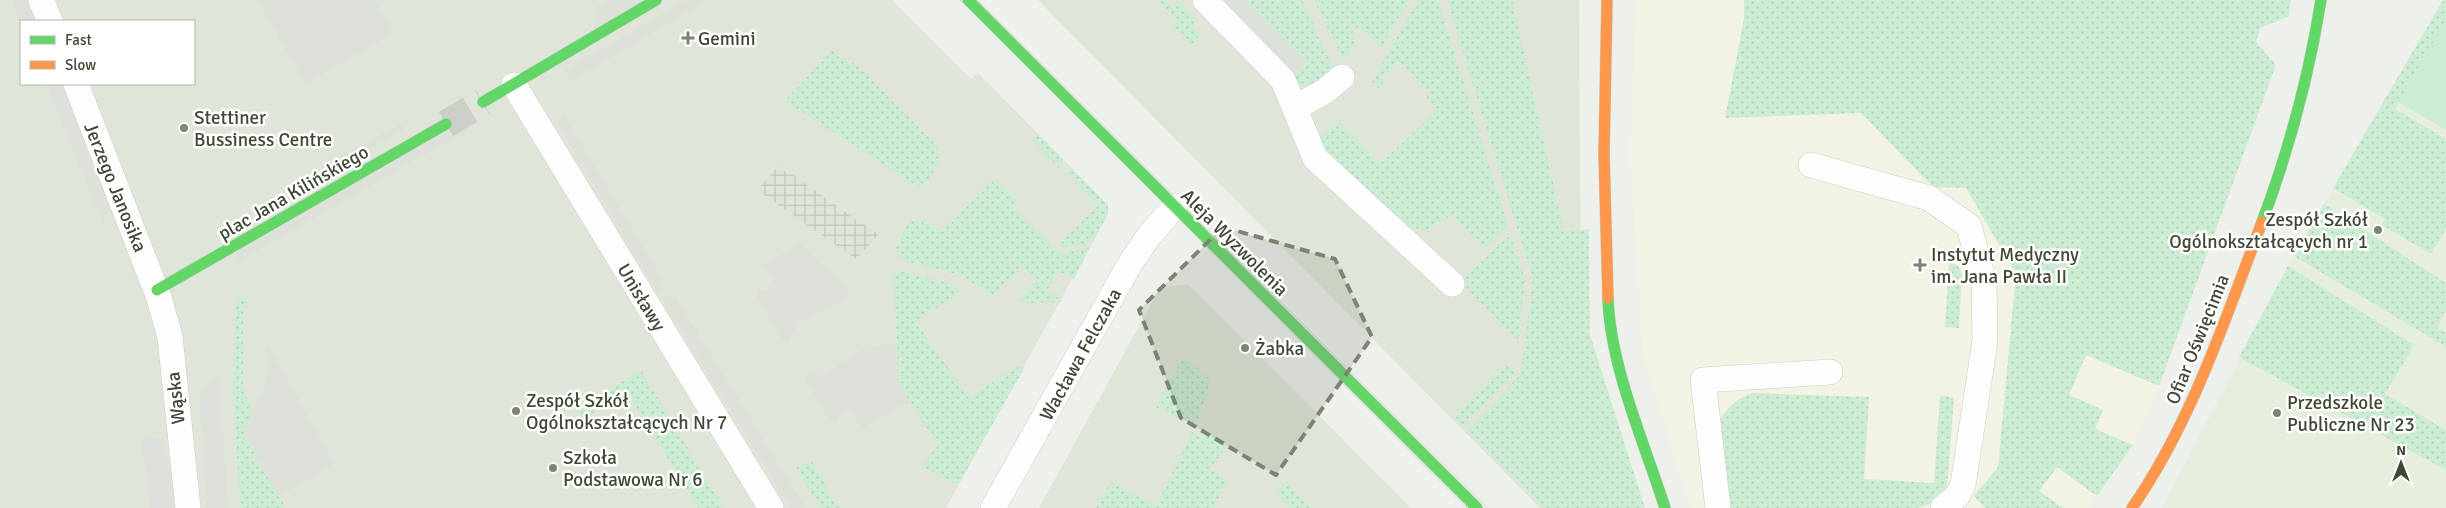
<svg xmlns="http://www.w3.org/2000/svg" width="2446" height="508" viewBox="0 0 2446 508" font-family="Signika,sans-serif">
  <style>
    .residential { fill: #dfe5d8; fill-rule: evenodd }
    .industrial { fill: url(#industrial-grid) }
    .education { fill: #e6efdd }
    .medical { fill: #f2f3e2 }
    .grass { fill: url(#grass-dots) }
    .garden { fill: #ccedd3 }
    .parking { fill: #dee1da }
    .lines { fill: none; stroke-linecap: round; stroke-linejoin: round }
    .secondary-tunnel { stroke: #cbcfc7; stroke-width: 28; stroke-dasharray: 28 14; stroke-linecap: butt }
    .street-casing { stroke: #cccfc8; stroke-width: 26 }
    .fast-casing { stroke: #cad2c3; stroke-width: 12 }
    .slow-casing { stroke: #cad2c3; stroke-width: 12 }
    .street { stroke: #fcfdfc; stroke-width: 25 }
    .fast { stroke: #63d668; stroke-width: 11 }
    .slow { stroke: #ff974d; stroke-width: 11 }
    .tram { stroke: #d9d9d8; stroke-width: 1 }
    .marked { fill: #7d8375; fill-opacity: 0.2; stroke: #7d8375; stroke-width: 4; stroke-dasharray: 10 6; stroke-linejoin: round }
    .poi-dot { fill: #7d8375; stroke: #fff; stroke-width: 2 }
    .labels { text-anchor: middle; stroke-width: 5; stroke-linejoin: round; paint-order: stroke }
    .poi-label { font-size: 19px; fill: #404836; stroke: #fff; text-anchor: start }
    .street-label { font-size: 19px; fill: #404836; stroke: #fff }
  </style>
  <defs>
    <pattern id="industrial-grid" width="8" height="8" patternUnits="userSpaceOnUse" patternTransform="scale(1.25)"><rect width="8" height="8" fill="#dfe4db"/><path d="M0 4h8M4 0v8" fill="none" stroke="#c0c5bd"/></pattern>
    <pattern id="grass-dots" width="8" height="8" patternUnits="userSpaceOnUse" patternTransform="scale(1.25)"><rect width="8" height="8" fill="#ccedd3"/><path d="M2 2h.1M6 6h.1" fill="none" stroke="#b0cdb6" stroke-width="1.8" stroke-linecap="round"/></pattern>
  </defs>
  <rect width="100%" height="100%" fill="#eef1eb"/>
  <path class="residential" d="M0 0H892L971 79 978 73 1108 205V214L946 508H0ZM21 21H194V84H21Z
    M1038 0H1579L1581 338 1635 508H1540Z
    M1188 284 1411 508H1039L1160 288Z"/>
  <path class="industrial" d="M779 165 789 175 792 174 845 212 847 211 856 220 858 218 867 227 869 226 878 235 856 259 757 190Z"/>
  <path class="education" d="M2443 0H2446V508H2162L2290 262Z"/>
  <path class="medical" d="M1636 0H2291L2289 16 2260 28 2256 42 2276 65 2159 386 2133 445 2089 508H1691L1643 358 1630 160Z"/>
  <path class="grass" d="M1157 0H1167L1165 2 1172 8 1178 1 1198 22 1192 28 1200 35 1191 45 1172 26 1177 20Z
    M1244 0H1302L1333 68 1311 86 1295 85 1291 75 1306 61Z
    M1314 0H1408L1382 47 1359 26 1350 35 1357 44 1343 59Z
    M1418 0H1438L1508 226 1486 247 1452 215 1429 229H1411L1326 159 1317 139 1339 121 1380 164 1438 109 1426 97 1430 93 1399 61 1380 80 1384 84 1379 89 1372 82Z
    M1447 0H1512L1564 232 1589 229 1590 335 1645 508H1544L1467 431 1521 374 1533 279Z
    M1744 0H2291L2289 16 2260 28 2256 42 2276 65 2159 386 2086 355 2069 395 2103 410 2095 429 2133 445 2097 496 2057 467 2039 491 2063 508H1985L1974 496 1998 467 2016 274 1966 188 1933 187 1861 113 1725 118 1744 19Z
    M2443 0H2446V20L2395 109 2446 139V228L2431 254 2382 225 2385 219 2333 188Z
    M833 49 850 65 854 62 936 145C943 165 933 174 920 188L785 101Z
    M1039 135 1063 159 1059 169 1033 141Z
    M1074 171 1108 205V214L1093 242 1062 248 1059 245 1098 206 1068 175 1066 176 1063 174Z
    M995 179 1017 202 1013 207 1061 254 1090 247 1074 279 1058 271 1047 291 1062 300 1061 302 1027 303 1017 300 1036 281 1022 267 992 295 960 275 900 260 895 249 909 221 918 220 943 231Z
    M2324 204 2446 283V312L2437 328 2446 333V347L2294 256Z
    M1510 235 1525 279 1518 341 1460 282Z
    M1949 262 1958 266 1962 274 1959 328 1945 327Z
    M2288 266 2414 345 2385 394 2446 430V470L2239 357Z
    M899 271 953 284 960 292 916 322 969 398 1014 368 1025 367 958 485 921 466 939 445 913 409 899 379 893 277Z
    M240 295 244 297 249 306 243 310V391L253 408 244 435 286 508H240L233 387 236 301Z
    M1183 358 1200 370 1199 372 1211 379 1196 426 1155 407Z
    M1507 364 1515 373 1463 427 1454 418Z
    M641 370 724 508H698L628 393 582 419 575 410Z
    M1752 393 1869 397 1864 479 1934 483 1940 396 1954 397 1947 488 1934 503 1917 508H1728L1718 424C1725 409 1737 398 1752 393Z
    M1204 431 1228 444 1210 470 1228 481 1213 508H1096L1111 482 1156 506 1192 432 1201 437Z
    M811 460 839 508H820L796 468Z
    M1286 481 1313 508H1290L1275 493Z"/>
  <path class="garden" d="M2446 20V130L2398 102Z"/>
  <path class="parking" d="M12 0H34L43 21H21V23Z
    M257 0H374L394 33 306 84Z
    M608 0H650L594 33 595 8Z
    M686 0H709L571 81 565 70Z
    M1215 0H1244L1306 62 1291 75Z
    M46 84H69L114 195 103 223Z
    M564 114 664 281 658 293 557 123Z
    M410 118 406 128 302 187 291 185Z
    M480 123 236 263 238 251 460 124Z
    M801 243 849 290 845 299 795 323 797 329 792 333 789 341 781 339 756 296 758 288 767 291 777 287 763 265Z
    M675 296 806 508H791L661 298Z
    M267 343 335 464 279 496 244 435 253 408 265 386Z
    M895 343 899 379 909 402 862 429 850 409 839 416 838 423 830 421 805 381 808 372 824 373 867 347Z
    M219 373 228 508H207L199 395Z
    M164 437 175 508H151L141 440Z"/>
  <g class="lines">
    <path class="secondary-tunnel" d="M446 124 483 102"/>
    <g class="street-casing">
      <path id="street" d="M41 0 50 21
        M1205 0 1283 80 1315 158 1452 284
        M76 84 159 298 170 337 188 508
        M514 85 771 508
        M1295 108 1325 91 1342 77
        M1811 165 1929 198 1969 226 1984 283 1985 341 1963 485 1958 495 1943 508
        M993 508 1131 262 1149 236 1175 206
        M1718 508 1703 380 1830 372"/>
    </g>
    <g class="fast-casing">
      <path id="fast" d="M968 0 1477 508
        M483 102 656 0
        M2262 222C2289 150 2309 76 2321 0
        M157 290 446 124
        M1608 298C1610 366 1644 442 1665 508"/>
    </g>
    <g class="slow-casing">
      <path id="slow" d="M1607 0 1604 155 1608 298
        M2132 508C2192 421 2225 320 2262 222"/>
    </g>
    <use href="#street" class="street"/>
    <use href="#fast" class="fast"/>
    <use href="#slow" class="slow"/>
    <path class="tram" d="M960 0 1467 508
      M977 0 1488 508"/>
  </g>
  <path class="marked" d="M1223 227 1335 259 1372 337 1276 475 1181 418 1139 310Z"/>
  <g class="poi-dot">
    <path d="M685.5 30.5h5v5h5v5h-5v5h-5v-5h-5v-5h5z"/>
    <circle cx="184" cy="128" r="5"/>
    <circle cx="2378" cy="230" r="5"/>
    <path d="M1917.5 257.5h5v5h5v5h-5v5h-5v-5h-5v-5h5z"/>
    <circle cx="1245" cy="348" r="5"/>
    <circle cx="516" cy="411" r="5"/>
    <circle cx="2277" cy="413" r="5"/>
    <circle cx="553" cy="468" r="5"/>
  </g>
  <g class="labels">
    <g class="poi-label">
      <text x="698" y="45">Gemini</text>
      <text x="194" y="124">Stettiner<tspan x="194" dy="22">Bussiness Centre</tspan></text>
      <text x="2368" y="226" text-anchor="end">Zespół Szkół<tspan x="2368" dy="22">Ogólnokształcących nr 1</tspan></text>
      <text x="1931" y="261">Instytut Medyczny<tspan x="1931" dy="22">im. Jana Pawła II</tspan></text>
      <text x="1255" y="355">Żabka</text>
      <text x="526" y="407">Zespół Szkół<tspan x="526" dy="22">Ogólnokształcących Nr 7</tspan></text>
      <text x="2287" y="409">Przedszkole<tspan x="2287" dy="22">Publiczne Nr 23</tspan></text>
      <text x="563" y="464">Szkoła<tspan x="563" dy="22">Podstawowa Nr 6</tspan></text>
    </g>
    <g class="street-label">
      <text transform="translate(116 187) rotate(68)" y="7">Jerzego Janosika</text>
      <text transform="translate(293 192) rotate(-30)" y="7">plac Jana Kilińskiego</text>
      <text transform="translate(1235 242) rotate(45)" y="7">Aleja Wyzwolenia</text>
      <text transform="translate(642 297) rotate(59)" y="7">Unisławy</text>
      <text transform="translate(2197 339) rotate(-68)" y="7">Ofiar Oświęcimia</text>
      <text transform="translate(1080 354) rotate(-61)" y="7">Wacława Felczaka</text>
      <text transform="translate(175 398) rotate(-96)" y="7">Wąska</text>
    </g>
  </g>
  <rect x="20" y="20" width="175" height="65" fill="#ffffff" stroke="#b3b6af"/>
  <rect x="30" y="36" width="25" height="8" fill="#63d668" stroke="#b3b6af"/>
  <text x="65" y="45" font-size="15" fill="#404836">Fast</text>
  <rect x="30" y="61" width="25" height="8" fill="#ff974d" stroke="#b3b6af"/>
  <text x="65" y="70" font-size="15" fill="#404836">Slow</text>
  <g transform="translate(2401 463)" stroke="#ffffff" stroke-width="4" paint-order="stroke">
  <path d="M0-4L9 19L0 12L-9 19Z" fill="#404836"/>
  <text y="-8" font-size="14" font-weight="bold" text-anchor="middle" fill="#404836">N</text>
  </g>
</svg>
